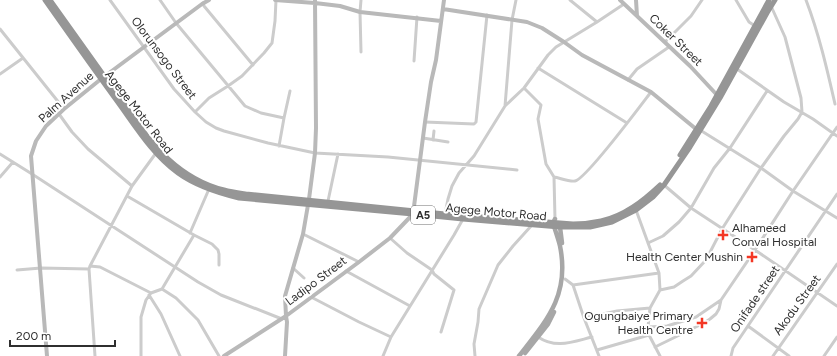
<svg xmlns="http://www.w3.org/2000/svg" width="837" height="356" viewBox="0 0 837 356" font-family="Figtree,sans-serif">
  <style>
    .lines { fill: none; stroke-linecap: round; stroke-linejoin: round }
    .street { stroke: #ccc; stroke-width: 3 }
    .secondary { stroke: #b9b9b9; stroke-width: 4 }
    .primary { stroke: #a7a7a7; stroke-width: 4.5 }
    .highway { stroke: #969696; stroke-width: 5 }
    .poi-dot { fill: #f33724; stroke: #fff; stroke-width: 1.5 }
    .labels { text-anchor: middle; stroke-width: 4; stroke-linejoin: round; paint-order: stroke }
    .shield { fill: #fff; stroke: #6d6d6d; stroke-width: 1 }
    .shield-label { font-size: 11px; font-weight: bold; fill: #2f2f2f }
    .street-label { font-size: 12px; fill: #2f2f2f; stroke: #fff }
    .poi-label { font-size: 12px; fill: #2f2f2f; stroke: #fff; text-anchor: end }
  </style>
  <rect width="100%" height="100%" fill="#fff"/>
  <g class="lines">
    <path class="street" d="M110 0 174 89 195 112 206 122 216 128 224 131 268 143 315 153 388 157 517 170
      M160 0 176 23 245 106 261 113 284 118
      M570 0 597 22
      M736 0 749 22 755 26
      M806 0C819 34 827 69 835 104
      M203 3 204 6 253 65
      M0 29 64 109
      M665 42 691 16 702 0
      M361 52 360 12 361 0
      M414 61 417 17
      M538 68 627 123
      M737 69 784 102 813 119 837 136
      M0 74 23 58
      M628 80 637 69 669 47
      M524 88 541 105 538 119 546 164 554 177 555 219
      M505 106 512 20 516 0
      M195 112 209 98 228 86 242 76 264 53 272 43 275 21 276 0
      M59 114 72 132 88 149 132 186
      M425 122 474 124 476 122 487 15
      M700 130 761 168 793 191 837 218
      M423 138 448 142
      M433 140 434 131
      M279 146 284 118 290 91
      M0 154 32 174 198 282 221 295 282 319
      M0 177 13 162
      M554 177C560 178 569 182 575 181 586 179 641 105 651 92
      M664 185 691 208 755 250 837 306
      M127 196 194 235 212 244 218 250 219 254V265
      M328 201 338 154
      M636 210 659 273 660 290 650 308 648 327 649 335 660 356
      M445 214 448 199 452 186 459 173 474 156 505 106 524 88 548 55 556 47 597 22 624 4
      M190 233 209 189
      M303 234 359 262
      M390 238 407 253 432 270 434 274 454 290 441 332
      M648 243 663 236 679 222 691 208 714 168 730 148 767 91
      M90 266 100 267 151 293
      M293 268 304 278
      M17 270 41 268 89 269
      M346 271 410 306
      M565 279 573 285 584 318 599 356
      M573 285 659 273
      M162 289 176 298 198 320 219 356
      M660 290 674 287 683 281 691 276 706 260 722 229 761 168 784 136 798 119 802 112 801 98 785 37 771 6
      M149 295 161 314 180 356
      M311 297 359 322 391 337
      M584 318 617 311 650 308
      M748 326 789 356
      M648 327 667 326 696 317 721 300
      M538 337C556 349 572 342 592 337
      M655 347 704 323 710 319 716 314 719 309 721 300 755 250 793 191 837 127
      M597 350 649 335
      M95 356 89 269 90 266 132 186 156 153
      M141 356V317L146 300 151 293 162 289 194 235
      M383 356 391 337 454 235 463 219
      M475 356 474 344 478 322 479 309 498 265 513 246 532 225
      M731 356 733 348 837 194
      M773 356 837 264
      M824 356 837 337"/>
    <path class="secondary" d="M275 0 315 3 340 6 360 12 441 21
      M620 0 690 66 717 95
      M636 0 637 16
      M443 9 527 22 542 28 564 42 582 55 651 92 696 129
      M47 356 31 156 36 141 46 126 64 109 101 79 202 4 209 0
      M224 356 286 316 359 262 390 238 413 214 425 122 431 82 436 60 444 0
      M285 356 287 322 286 316 285 296 303 234 309 199 315 153 316 128 315 0"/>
    <path class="primary" d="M558 225 560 227 562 243
      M525 353 548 324 554 312
      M519 356C547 320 570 295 560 246 558 238 555 230 553 223L555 219"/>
    <path class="highway" d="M45 0C69 34 93 68 117 101 136 127 152 154 178 173 196 186 218 193 239 198L413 214 463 219 560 227H590L612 222 636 210 653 197 664 185 690 147 720 98 767 13 775 0
      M50 0 127 108C151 145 180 179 224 190 231 192 239 193 246 194L445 214 573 224C582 224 592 223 601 221 624 216 643 201 660 185
      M680 155 711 106 769 0"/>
  </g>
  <g class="poi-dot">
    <path d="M721 229h4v4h4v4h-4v4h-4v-4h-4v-4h4z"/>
    <path d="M750 251h4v4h4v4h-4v4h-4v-4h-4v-4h4z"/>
    <path d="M700 317h4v4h4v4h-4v4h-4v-4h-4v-4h4z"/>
  </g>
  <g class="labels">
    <rect class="shield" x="411" y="206" width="24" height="18" rx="3"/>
    <g class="shield-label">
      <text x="423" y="219">A5</text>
    </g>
    <g class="street-label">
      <text transform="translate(676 40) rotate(44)" y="4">Coker Street</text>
      <text transform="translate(164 58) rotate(53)" y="4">Olorunsogo Street</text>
      <text transform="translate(66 97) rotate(-42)" y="4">Palm Avenue</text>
      <text transform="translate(139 112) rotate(52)" y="4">Agege Motor Road</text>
      <text transform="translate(496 212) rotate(5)" y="4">Agege Motor Road</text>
      <text transform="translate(316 281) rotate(-37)" y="4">Ladipo Street</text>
      <text transform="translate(755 299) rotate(-56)" y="4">Onifade street</text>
      <text transform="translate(797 305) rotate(-54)" y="4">Akodu Street</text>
    </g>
    <g class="poi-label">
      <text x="732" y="232" text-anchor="start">Alhameed<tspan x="732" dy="14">Conval Hospital</tspan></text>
      <text x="743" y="261">Health Center Mushin</text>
      <text x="693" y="320">Ogungbaiye Primary<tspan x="693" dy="14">Health Centre</tspan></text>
    </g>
  </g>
  <path d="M10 340v6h105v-6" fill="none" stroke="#2f2f2f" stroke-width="2"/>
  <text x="16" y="340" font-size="12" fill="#2f2f2f" stroke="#ffffff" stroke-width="3" paint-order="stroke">200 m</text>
</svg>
